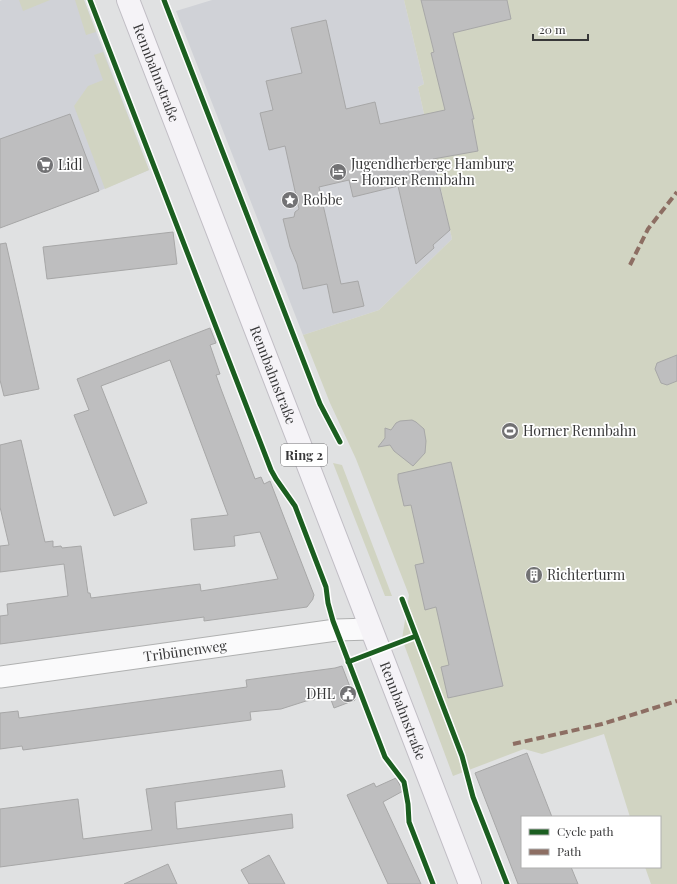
<svg xmlns="http://www.w3.org/2000/svg" width="677" height="884" viewBox="0 0 677 884" font-family="'Playfair Display',serif">
  <style>
    .built { fill: #d0d2d7 }
    .green { fill: #d1d4c2 }
    .building { fill: #bebebf; stroke: #a7a7a7 }
    .lines { fill: none; stroke-linecap: round; stroke-linejoin: round }
    .minor-casing { stroke: #afb0b0; stroke-width: 23 }
    .primary-casing { stroke: #c1bec5; stroke-width: 24 }
    .minor { stroke: #fafafb; stroke-width: 21 }
    .primary { stroke: #f5f3f7; stroke-width: 22 }
    .quiet { stroke: #8d6e63; stroke-width: 4; stroke-dasharray: 8 4; stroke-linecap: butt }
    .cycleway-casing { stroke: #fff; stroke-width: 8 }
    .cycleway { stroke: #1b5e20; stroke-width: 5 }
    .labels { text-anchor: middle; stroke-width: 3.5; stroke-linejoin: round; paint-order: stroke }
    .shield { fill: #fff; stroke: #737374; stroke-width: 1 }
    .shield-label { font-size: 13px; font-weight: bold; fill: #373738 }
    .street-label { font-size: 14px; fill: #373738; stroke: #fff }
    .poi-label { font-size: 14px; fill: #373738; stroke: #fff; text-anchor: start }
  </style>
  <rect width="100%" height="100%" fill="#e0e1e2"/>
  <path class="built" d="M2 0H84L149 170 99 191 0 228V1Z
    M212 0H404L424 84 418 87 452 239 379 310 303 335 176 11Z"/>
  <path class="green" d="M19 0H50L23 11Z
    M75 0H84L96 32 86 35Z
    M404 0H677V884H651L645 867H660V817H630L604 734 542 754 524 749 453 776 402 639 409 595 356 459 330 403 303 335 379 310 452 239 418 87 424 84Z
    M103 52 149 170 105 189 74 106 88 86 103 80 94 55Z
    M333 463 342 465 392 596H385Z"/>
  <path class="building" d="M421 0H507L511 19 453 33 474 119H472L478 151 433 159 450 230 433 245 434 248 416 264 398 186 353 197 349 180 319 187 341 284 358 281 364 306 333 313 327 284 303 289 297 264 290 247 283 219 294 217 295 212 299 209 285 146 269 150 260 113 273 110 266 81 302 73 291 28 326 20 346 109 375 102 380 124 445 110 431 53 434 52Z
    M70 114 99 191 0 228V139Z
    M173 232 177 264 47 279 43 247Z
    M6 243 39 389 4 396 0 380V244Z
    M210 328 216 343 210 345 220 374 216 375 221 389 255 479 261 477 264 484 270 481 314 595 313 598V599L307 607 204 621V617L0 644V616L8 615 7 604 68 596 64 564 0 572V546L9 545 0 507V445L21 440 45 542 53 541V547L61 546 62 548 81 546 88 593H90L91 598 200 584 201 591 278 579 260 532 234 536 235 546 194 550 191 519 228 515 170 360 101 386 147 503 114 516 74 415 89 410 77 379Z
    M677 355V381L667 385 661 383 655 369 657 363Z
    M412 420 416 422 424 429 426 441 425 453 413 466 394 451 390 445 378 447 385 438V428L391 430 396 423 400 421Z
    M451 462 503 686 448 698 441 667 449 665 436 607 425 610 415 565 424 563 411 505 404 506 398 480V474Z
    M342 666 355 700 334 708 330 697 306 701 281 709 250 712 251 720 23 750 22 746 0 749V713L18 711 19 718 247 687 246 680 335 668Z
    M527 753 552 817H522V867H571L578 884H518L475 773Z
    M282 770 285 787 175 802 177 829 292 814 293 828 0 867V809L78 799 83 839 152 830 146 789Z
    M396 778 403 791 383 802 421 884H388L347 795 374 783 376 787Z
    M269 855 285 884H249L241 870Z
    M168 864 177 884H124Z"/>
  <g class="lines">
    <g class="minor-casing">
      <g id="minor">
        <path id="s1" d="M0 677 336 630 371 629"/>
      </g>
    </g>
    <g class="primary-casing">
      <g id="primary">
        <path id="s2" d="M128 0 470 884"/>
      </g>
    </g>
    <use href="#minor" class="minor"/>
    <use href="#primary" class="primary"/>
    <path class="quiet" d="M630 265 648 229 677 192
      M513 744 602 724 677 701"/>
    <g class="cycleway-casing">
      <path id="cycleway" d="M90 0 271 470 276 479 295 506 326 587 328 603 333 621 385 757 404 782 408 804 409 822 433 884
        M164 0 320 404 340 442
        M402 599 462 756 473 797 507 884
        M348 662 416 636"/>
    </g>
    <use href="#cycleway" class="cycleway"/>
  </g>
  <defs>
    <g id="supermarket-disc" transform="scale(0.9)"><circle r="9.5" fill="#727274" stroke="#fff"/><path d="M-6-5.5h2.5l.6 2H6L4.5 2H-2.5L-4.4-4H-6ZM-1.5 3.2a1.3 1.3 0 1 0 .1 0ZM3 3.2a1.3 1.3 0 1 0 .1 0Z" fill="#fff"/></g>
    <g id="hotel-disc" transform="scale(0.9)"><circle r="9.5" fill="#727274" stroke="#fff"/><path d="M-6-4.5h1.5V1H6V5H4.5V3h-9V5H-6ZM-4 0a1.8 1.8 0 1 1 3.6 0ZM.5 0V-2.5h3Q6-2.5 6 0Z" fill="#fff"/></g>
    <g id="sight-disc" transform="scale(0.9)"><circle r="9.5" fill="#727274" stroke="#fff"/><path d="M0-6L1.8-2.2L6-1.7L2.9 1.2L3.7 5.4L0 3.3L-3.7 5.4L-2.9 1.2L-6-1.7L-1.8-2.2Z" fill="#fff"/></g>
    <g id="stadium-disc" transform="scale(0.9)"><circle r="9.5" fill="#727274" stroke="#fff"/><path d="M0-5a6.5 5 0 1 0 0 10a6.5 5 0 1 0 0-10ZM-3.5-1.8h7v3.6h-7Z" fill="#fff"/></g>
    <g id="building-disc" transform="scale(0.9)"><circle r="9.5" fill="#727274" stroke="#fff"/><path d="M-4-6H4V6H1V3H-1V6H-4ZM-2.5-4.3h1.7v1.8h-1.7ZM.8-4.3h1.7v1.8H.8ZM-2.5-1h1.7V.8h-1.7ZM.8-1h1.7V.8H.8Z" fill="#fff"/></g>
    <g id="civic-disc" transform="scale(0.9)"><circle r="9.5" fill="#727274" stroke="#fff"/><path d="M-.6-6.5H3V-4.5H.6V-3L4-1V1h2V6H-6V1h2V-1L-.6-3ZM-1.2 2.5V6h2.4V2.5Z" fill="#fff"/></g>
  </defs>
  <g fill-rule="evenodd">
    <use href="#supermarket-disc" x="45" y="165"/>
    <use href="#hotel-disc" x="338" y="172"/>
    <use href="#sight-disc" x="290" y="200"/>
    <use href="#stadium-disc" x="510" y="431"/>
    <use href="#building-disc" x="534" y="575"/>
    <use href="#civic-disc" x="348" y="694"/>
  </g>
  <g class="labels">
    <rect class="shield" x="281" y="444" width="46" height="22" rx="3"/>
    <g class="shield-label">
      <text x="304" y="460">Ring 2</text>
    </g>
    <g class="street-label">
      <text dy="5" stroke="none"><textPath href="#s2" startOffset="78">Rennbahnstraße</textPath></text>
      <text dy="5" stroke="none"><textPath href="#s2" startOffset="402">Rennbahnstraße</textPath></text>
      <text dy="5" stroke="none"><textPath href="#s1" startOffset="187">Tribünenweg</textPath></text>
      <text dy="5" stroke="none"><textPath href="#s2" startOffset="762">Rennbahnstraße</textPath></text>
    </g>
    <g class="poi-label">
      <text x="351" y="169">Jugendherberge Hamburg<tspan x="351" dy="16">- Horner Rennbahn</tspan></text>
      <text x="58" y="170">Lidl</text>
      <text x="303" y="205">Robbe</text>
      <text x="523" y="436">Horner Rennbahn</text>
      <text x="547" y="580">Richterturm</text>
      <text x="335" y="699" text-anchor="end">DHL</text>
    </g>
  </g>
  <rect x="521" y="816" width="140" height="52" fill="#ffffff" stroke="#afafaf"/>
  <rect x="529" y="829" width="20" height="6" fill="#1b5e20" stroke="#afafaf"/>
  <text x="557" y="836" font-size="12" fill="#373738">Cycle path</text>
  <rect x="529" y="849" width="20" height="6" fill="#8d6e63" stroke="#afafaf"/>
  <text x="557" y="856" font-size="12" fill="#373738">Path</text>
  <path d="M533 34v6h55v-6" fill="none" stroke="#373738" stroke-width="2"/>
  <text x="539" y="34" font-size="12" fill="#373738" stroke="#ffffff" stroke-width="3" paint-order="stroke">20 m</text>
</svg>
